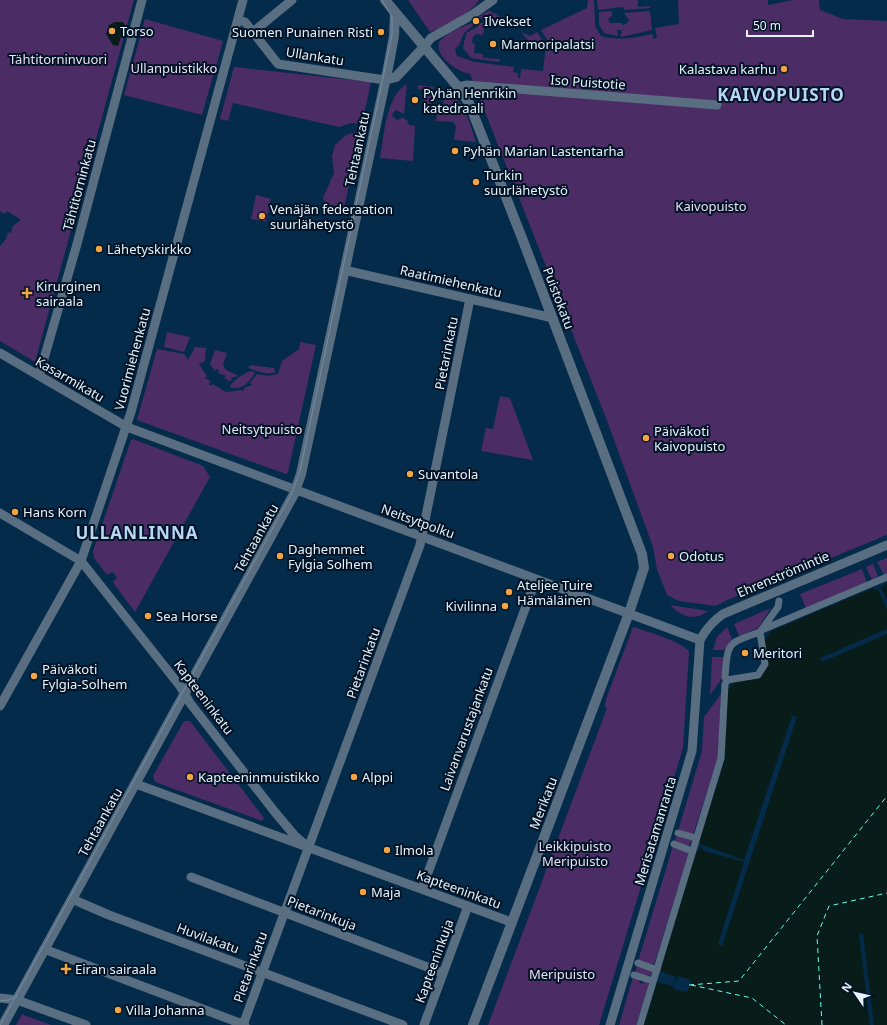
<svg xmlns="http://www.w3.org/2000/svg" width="887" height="1025" viewBox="0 0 887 1025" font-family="'Noto Sans',sans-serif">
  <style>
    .green { fill: #4c2c65 }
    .water { fill: #081c1a }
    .pier { fill: #042b4a }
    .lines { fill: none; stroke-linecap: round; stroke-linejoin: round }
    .ferry { stroke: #69fcf0; stroke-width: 1; stroke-dasharray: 5 4; stroke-linecap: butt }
    .pedestrian { stroke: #5a6e82; stroke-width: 7 }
    .minor { stroke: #5a6e82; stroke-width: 9 }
    .tertiary { stroke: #5a6e82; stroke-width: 10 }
    .tram { stroke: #758ea2; stroke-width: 1 }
    .poi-dot { fill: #f3a443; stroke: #021325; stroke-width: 1.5 }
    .labels { text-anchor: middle; stroke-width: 4; stroke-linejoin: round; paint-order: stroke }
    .poi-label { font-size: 13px; fill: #e7f2fc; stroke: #021325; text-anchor: start }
    .street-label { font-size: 13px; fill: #e7f2fc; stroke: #021325 }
    .park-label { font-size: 13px; fill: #eadff5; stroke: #021325 }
    .district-label { font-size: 17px; font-weight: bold; letter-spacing: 1px; fill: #b8d7f5; stroke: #021325 }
  </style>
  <rect width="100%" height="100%" fill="#042b4a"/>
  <path class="green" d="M0 0H134L35 362 0 341V246L6 239 8 232 11 233 13 226 21 220 7 211 5 214 0 211Z
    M408 0H479C475 11 442 28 430 32Z
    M588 0H594L595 26 601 36C619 41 634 38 652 34L654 39 657 38 655 28 679 24 678 0H768V5L793 0H819L820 10 843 19 887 21V535L725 601 716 606 679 601 667 595 657 569 653 547 606 418 470 74C458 72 435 57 439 43 441 35 469 23 477 22L464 33 459 45 455 49 457 56 475 62 514 67 513 72 518 73V78H520L521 69 543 71 546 46H533L521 32 530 36 537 32 546 46H551L541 30 587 8Z
    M597 0H638V7L650 6V8L624 10 623 7 598 10Z
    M489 10 506 21 477 18Z
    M612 11V16L608 19 610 23H622V25L626 24 629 20 624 13 650 11 652 30 621 37 620 34H622L621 30H617L618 36 604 33 599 25V12Z
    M145 19 223 41 202 115 124 95Z
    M480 23H485L483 35 476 34 473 37 472 42 475 45 474 53 483 54V58L500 59 499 62 471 58 463 48 466 33 477 27Z
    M234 67 371 82 362 124 351 123 339 127 233 103 228 121 220 119Z
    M407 84 404 114 396 110 393 113 392 116 397 120 404 117V119L407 120 409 125 415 126 413 161 380 158C384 136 386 95 407 84Z
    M418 85 434 87 429 114H422L424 90 418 89Z
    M444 90C465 100 469 122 476 142L454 140 456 126 453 122 436 121 437 112H443Z
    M356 132 360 133 344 208 326 204 323 198 334 173 332 156 335 145 346 135Z
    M256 195 271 199 266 222 251 219Z
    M167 332 190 337 184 352 164 347Z
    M300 342 316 345 288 472 286 474 137 420 157 349 184 354 188 360 195 347 206 348 205 361 199 364 207 376 205 378 211 381 209 384 211 386 213 384 226 392 241 390 242 391 245 389 244 388 252 385 250 383 257 374 267 376 278 374 282 361 299 349Z
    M215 350 227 353 223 365C226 373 232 371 238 376L231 378 232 380 229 381 224 378 226 376 218 373 219 371 217 369 215 371 210 364Z
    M251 365 273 368 275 369V372C265 376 256 370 248 368Z
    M252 371 255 373C250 382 240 392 230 387 232 381 245 372 252 371Z
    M500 396 510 398 533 460 481 451 486 428 493 429Z
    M133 439 203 466 210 477 135 612 114 584 113 581 117 578 113 572 107 575 94 558 93 551 131 440Z
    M887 558V574L884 575 877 562Z
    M873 564 878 576 872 580 866 567Z
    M862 569 867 583 806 608 800 594Z
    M670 605 708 611C694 622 681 616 670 605Z
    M771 608 758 628 739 636 734 624Z
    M633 627C645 631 684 642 689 652L683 748 599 1025H488L603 719 607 708 605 707 606 699Z
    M727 627 732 639 724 650H713L717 637Z
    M712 657H724L723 677 710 695Z
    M721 694 718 757 693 835 678 831 702 751 704 717Z
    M184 721H190L264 818 262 821 155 782 153 776Z
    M677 835 692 840 689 846 674 842Z
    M673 846 688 852V855L659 949 654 964 652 965 638 961Z
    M637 965 652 971 651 976 635 973Z
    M633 977 640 979 639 982 643 984 644 980 649 984 636 1025H619Z
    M22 1014 24 1015 51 1025H16Z"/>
  <path class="water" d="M115 22H123L125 25 118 46 113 45 106 34 109 25Z
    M887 583V1025H644L657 982 673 986 676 977 660 971 696 852 699 850 701 844 699 841 725 759 728 690 735 681 759 676 768 664 764 641 771 631 873 588 877 590Z"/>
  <path class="pier" d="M881 588 887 600V610L878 589Z
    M887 629V634L822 662 820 658Z
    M792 716 797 717 722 946 718 944 744 862 705 851 700 847 701 845 706 846 744 860Z
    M859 934H863L874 1025H870Z
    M678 976 691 980 687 992 674 989 673 986Z"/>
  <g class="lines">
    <path class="ferry" d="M689 985 739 981 887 796
      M691 985 752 998 786 1025
      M822 1025 817 936 829 906 887 893"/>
    <path class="pedestrian" d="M764 629 887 577
      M727 680 725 677C728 641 727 644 760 632
      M678 833 696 838
      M674 844 692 851
      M638 963 657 970
      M634 975 653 981
      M640 1025 721 758 725 684 727 680 758 675 765 664 760 632 778 607 779 601"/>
    <path class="minor" d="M238 20 245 22 278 64 385 80
      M253 32 292 0
      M424 47 431 38 472 15 493 0
      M458 87 467 85 717 105
      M344 270 553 318
      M0 353 127 427 700 640
      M39 376 77 244 142 0
      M0 513 81 561 180 686 190 703 274 811 295 836 308 847
      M0 706 81 561 131 412 243 0
      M136 784 511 922
      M191 877 443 973
      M422 889 536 579
      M72 899 109 915 403 1025
      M44 949 245 1025
      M0 998 17 1000 86 1025
      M243 1025 420 545 470 299
      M424 1025 468 906
      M610 1025 692 751 700 640C706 629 713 621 723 614L887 545"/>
    <path class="tertiary" d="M385 0 458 87 469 103 522 238 642 554 644 568 629 613 473 1025
      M385 80 396 77 424 47
      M3 1025 294 494 301 474 388 68 394 36 395 13"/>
    <path class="tram" d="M0 1001 9 1000 17 996
      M0 1025 292 493 300 471 392 35V17L382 0"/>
  </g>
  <g class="poi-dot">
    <circle cx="476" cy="21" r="4"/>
    <circle cx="112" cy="31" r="4"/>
    <circle cx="381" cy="32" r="4"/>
    <circle cx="493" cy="44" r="4"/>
    <circle cx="784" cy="69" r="4"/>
    <circle cx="415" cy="100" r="4"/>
    <circle cx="455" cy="151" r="4"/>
    <circle cx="476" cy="182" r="4"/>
    <circle cx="262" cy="216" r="4"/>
    <circle cx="99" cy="249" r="4"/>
    <path d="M25 287h4v4h4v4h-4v4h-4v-4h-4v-4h4z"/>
    <circle cx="646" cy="438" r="4"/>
    <circle cx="410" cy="474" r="4"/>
    <circle cx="15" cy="512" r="4"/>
    <circle cx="280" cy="556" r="4"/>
    <circle cx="671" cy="556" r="4"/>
    <circle cx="509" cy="592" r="4"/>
    <circle cx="505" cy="606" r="4"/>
    <circle cx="148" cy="616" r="4"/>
    <circle cx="745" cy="653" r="4"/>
    <circle cx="34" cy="676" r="4"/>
    <circle cx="190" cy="777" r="4"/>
    <circle cx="354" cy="777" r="4"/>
    <circle cx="387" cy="850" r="4"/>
    <circle cx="363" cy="892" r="4"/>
    <path d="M64 963h4v4h4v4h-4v4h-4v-4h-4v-4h4z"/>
    <circle cx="118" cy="1010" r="4"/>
  </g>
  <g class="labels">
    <g class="poi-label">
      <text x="484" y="26">Ilvekset</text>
      <text x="120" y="36">Torso</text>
      <text x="373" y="37" text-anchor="end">Suomen Punainen Risti</text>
      <text x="501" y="49">Marmoripalatsi</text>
      <text x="776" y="74" text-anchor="end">Kalastava karhu</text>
      <text x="423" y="98">Pyhän Henrikin<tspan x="423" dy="15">katedraali</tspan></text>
      <text x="463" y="156">Pyhän Marian Lastentarha</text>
      <text x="484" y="180">Turkin<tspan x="484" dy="15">suurlähetystö</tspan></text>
      <text x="270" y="214">Venäjän federaation<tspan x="270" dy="15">suurlähetystö</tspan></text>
      <text x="107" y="254">Lähetyskirkko</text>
      <text x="36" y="291">Kirurginen<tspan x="36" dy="15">sairaala</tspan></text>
      <text x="654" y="436">Päiväkoti<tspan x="654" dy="15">Kaivopuisto</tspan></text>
      <text x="418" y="479">Suvantola</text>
      <text x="23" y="517">Hans Korn</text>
      <text x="288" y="554">Daghemmet<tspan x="288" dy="15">Fylgia Solhem</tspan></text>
      <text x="679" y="561">Odotus</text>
      <text x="517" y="590">Ateljee Tuire<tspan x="517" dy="15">Hämäläinen</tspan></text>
      <text x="497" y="611" text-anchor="end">Kivilinna</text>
      <text x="156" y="621">Sea Horse</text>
      <text x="753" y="658">Meritori</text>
      <text x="42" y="674">Päiväkoti<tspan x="42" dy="15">Fylgia-Solhem</tspan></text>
      <text x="198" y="782">Kapteeninmuistikko</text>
      <text x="362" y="782">Alppi</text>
      <text x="395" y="855">Ilmola</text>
      <text x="371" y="897">Maja</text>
      <text x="75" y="974">Eiran sairaala</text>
      <text x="126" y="1015">Villa Johanna</text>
    </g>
    <g class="street-label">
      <text transform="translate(315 56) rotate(9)" y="5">Ullankatu</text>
      <text transform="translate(588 82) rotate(4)" y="5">Iso Puistotie</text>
      <text transform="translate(357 149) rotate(-78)" y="5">Tehtaankatu</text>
      <text transform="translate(79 185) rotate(-75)" y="5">Tähtitorninkatu</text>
      <text transform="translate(451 281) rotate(13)" y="5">Raatimiehenkatu</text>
      <text transform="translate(559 298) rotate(69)" y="5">Puistokatu</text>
      <text transform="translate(446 353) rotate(-79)" y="5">Pietarinkatu</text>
      <text transform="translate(132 359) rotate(-75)" y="5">Vuorimiehenkatu</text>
      <text transform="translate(70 379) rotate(30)" y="5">Kasarmikatu</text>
      <text transform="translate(418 521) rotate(20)" y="5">Neitsytpolku</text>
      <text transform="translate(256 538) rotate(-61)" y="5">Tehtaankatu</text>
      <text transform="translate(783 574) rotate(-23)" y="5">Ehrenströmintie</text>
      <text transform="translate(363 663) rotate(-70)" y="5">Pietarinkatu</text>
      <text transform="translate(204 697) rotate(53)" y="5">Kapteeninkatu</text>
      <text transform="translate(466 729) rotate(-70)" y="5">Laivanvarustajankatu</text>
      <text transform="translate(543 803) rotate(-69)" y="5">Merikatu</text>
      <text transform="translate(100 822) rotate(-61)" y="5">Tehtaankatu</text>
      <text transform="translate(655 831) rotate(-73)" y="5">Merisatamanranta</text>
      <text transform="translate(459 889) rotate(20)" y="5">Kapteeninkatu</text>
      <text transform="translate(322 913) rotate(21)" y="5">Pietarinkuja</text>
      <text transform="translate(208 938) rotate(20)" y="5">Huvilakatu</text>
      <text transform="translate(434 961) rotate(-70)" y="5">Kapteeninkuja</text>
      <text transform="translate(250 967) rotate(-70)" y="5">Pietarinkatu</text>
    </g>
    <g class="park-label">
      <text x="58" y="64">Tähtitorninvuori</text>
      <text x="174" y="73">Ullanpuistikko</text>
      <text x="711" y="211">Kaivopuisto</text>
      <text x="262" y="434">Neitsytpuisto</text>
      <text x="575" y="851">Leikkipuisto<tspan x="575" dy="15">Meripuisto</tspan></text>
      <text x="562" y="979">Meripuisto</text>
    </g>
    <g class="district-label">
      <text x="781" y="101">KAIVOPUISTO</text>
      <text x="137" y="539">ULLANLINNA</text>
    </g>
  </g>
  <g transform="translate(855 993) rotate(304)" stroke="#021325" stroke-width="3" paint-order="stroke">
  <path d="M0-3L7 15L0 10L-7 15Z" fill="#e7f2fc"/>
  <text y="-6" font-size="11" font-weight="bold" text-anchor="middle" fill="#e7f2fc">N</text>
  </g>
  <path d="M747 30v6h66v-6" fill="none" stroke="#e7f2fc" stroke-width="2"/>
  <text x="753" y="30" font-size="12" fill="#e7f2fc" stroke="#021325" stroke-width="3" paint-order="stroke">50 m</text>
</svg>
